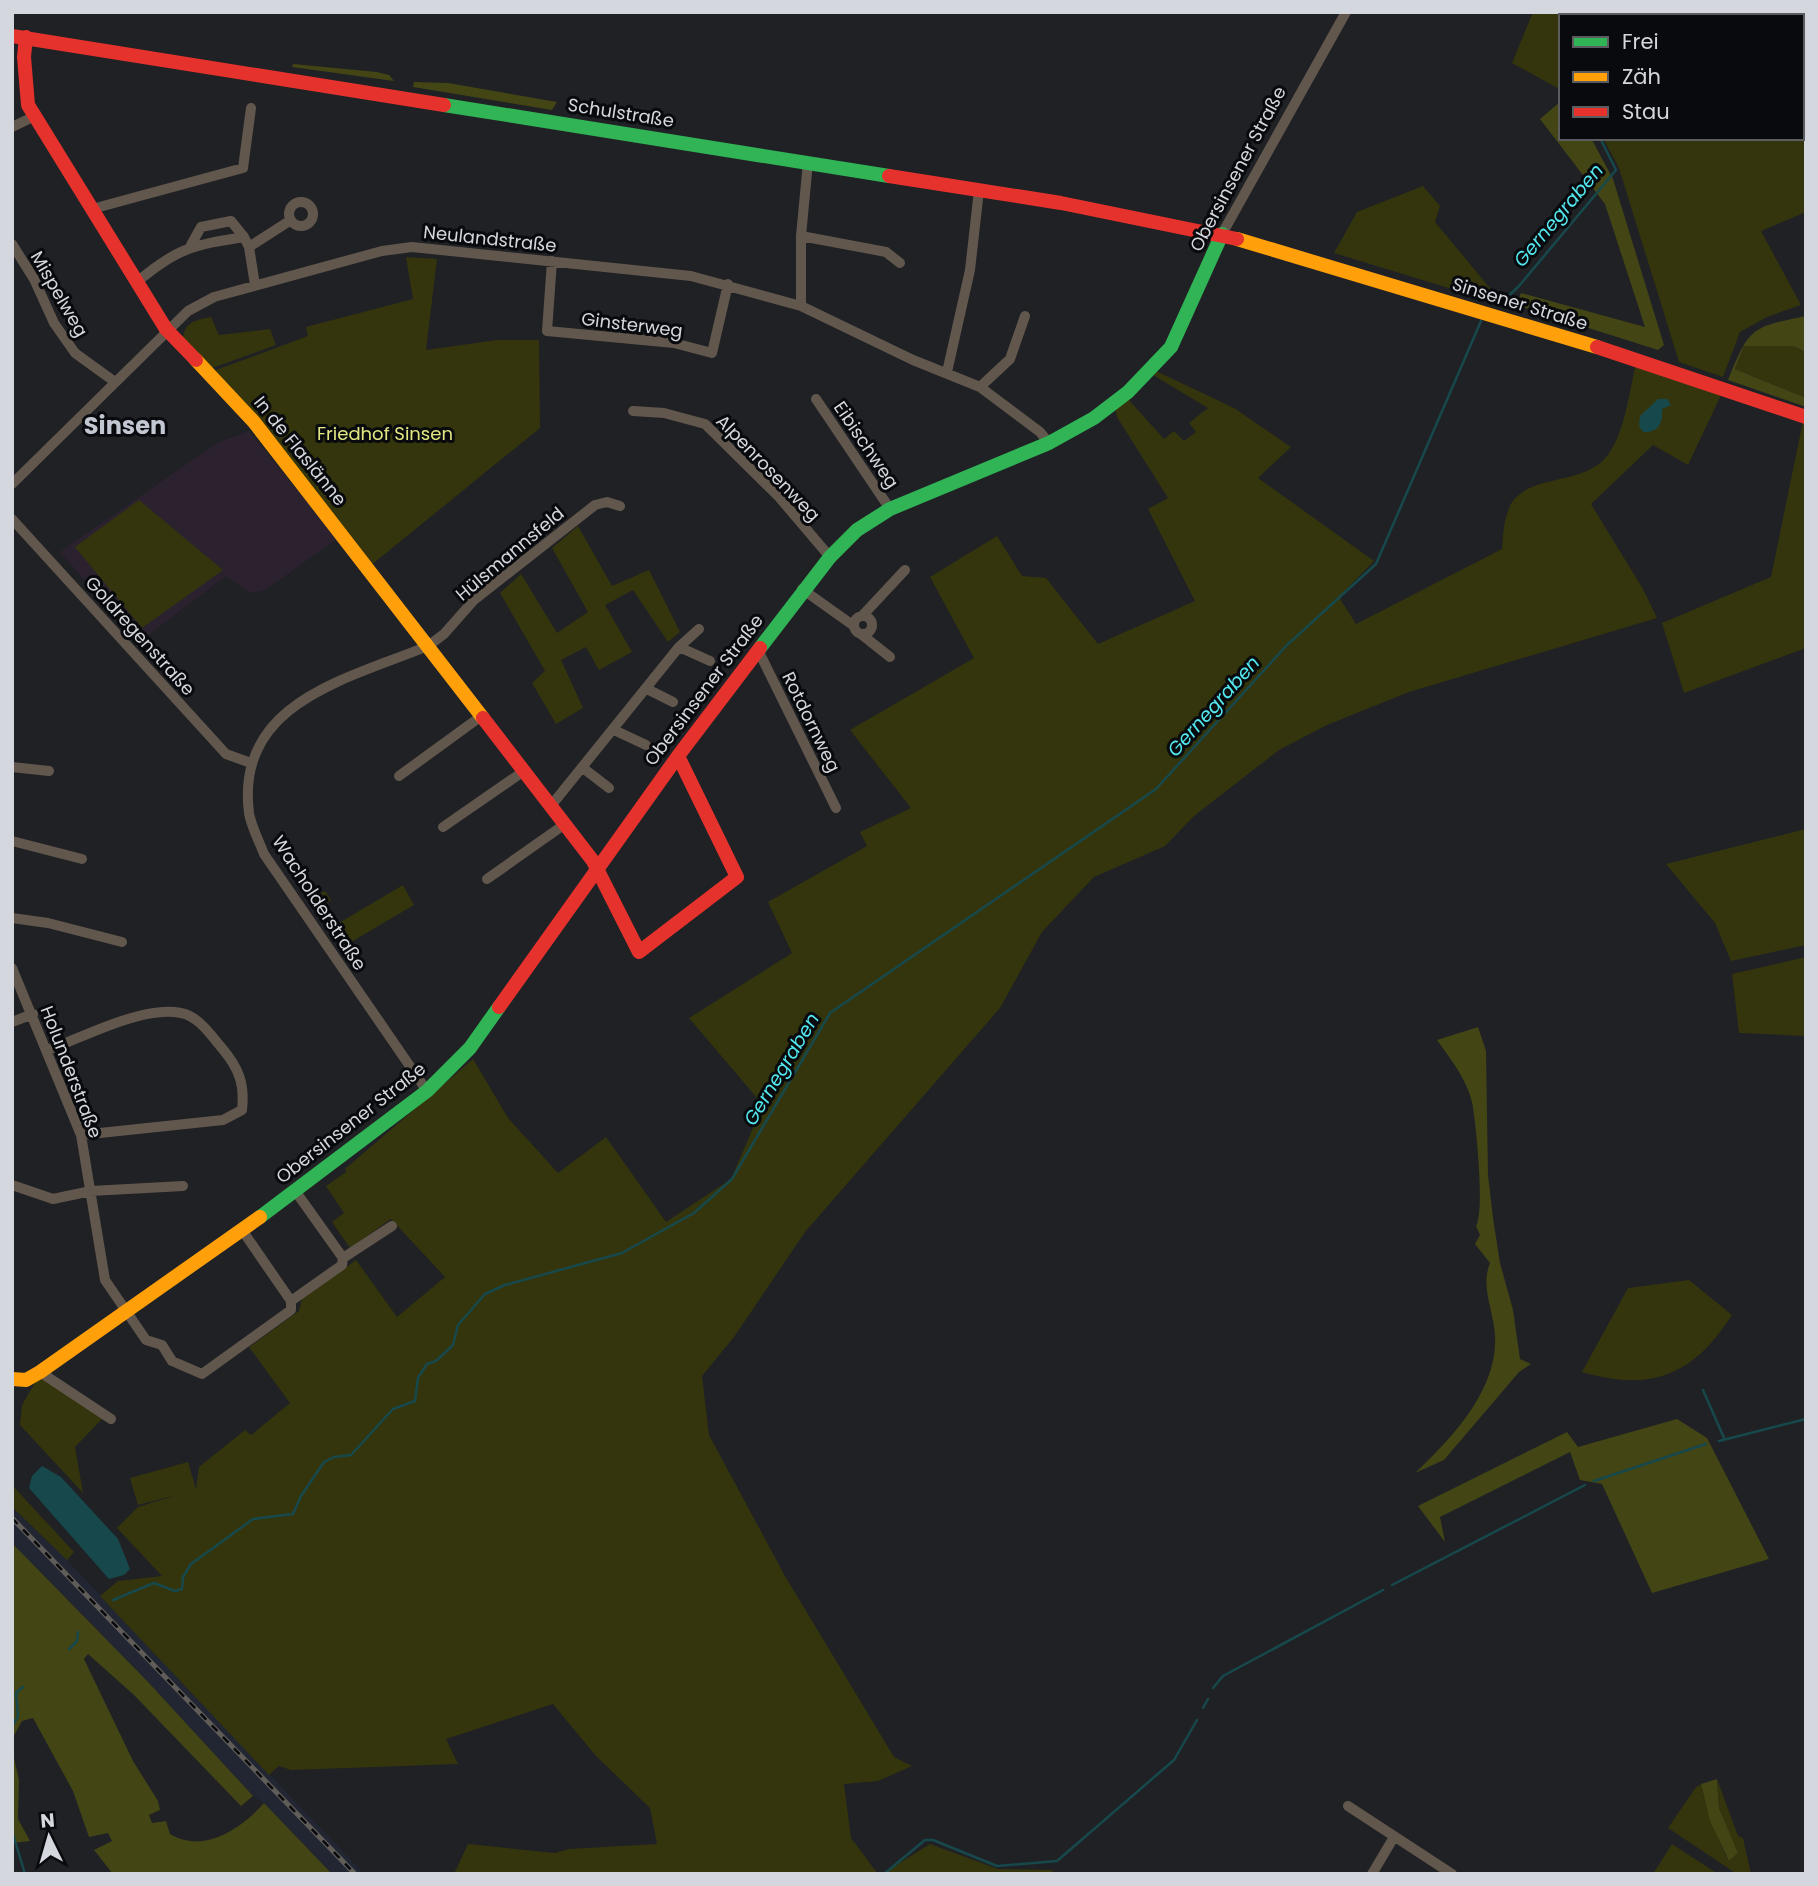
<svg xmlns="http://www.w3.org/2000/svg" width="1818" height="1886" viewBox="0 0 1818 1886" font-family="Poppins,sans-serif">
  <style>
    .built { fill: #212632 }
    .education { fill: #2c222f }
    .green { fill: #34350d }
    .forest { fill: #434515 }
    .water { fill: #17494c }
    .lines { fill: none; stroke-linecap: round; stroke-linejoin: round }
    .stream { stroke: #17494c; stroke-width: 2.5 }
    .street { stroke: #62574d; stroke-width: 10 }
    .fast { stroke: #30b455; stroke-width: 14 }
    .slow { stroke: #ff9f0a; stroke-width: 14 }
    .jam { stroke: #e5322d; stroke-width: 14 }
    .rail-casing { stroke: #605c58; stroke-width: 5 }
    .rail { stroke: #080a0d; stroke-width: 2.5; stroke-dasharray: 8; stroke-linecap: butt }
    .labels { text-anchor: middle; stroke-width: 6; stroke-linejoin: round; paint-order: stroke }
    .street-label { font-size: 18px; fill: #d4d7dd; stroke: #080a0d }
    .park-label { font-size: 18px; fill: #e3e782; stroke: #080a0d }
    .water-label { font-size: 19px; font-style: italic; fill: #53e8ef; stroke: #080a0d }
    .district-label { font-size: 24px; font-weight: bold; fill: #c2c7d2; stroke: #080a0d }
  </style>
  <rect width="100%" height="100%" fill="#1f2125"/>
  <path class="built" d="M12 1507 67 1560 364 1874H332L264 1803 253 1796 149 1683 12 1543Z"/>
  <path class="education" d="M249 431 337 539 265 590 250 593 226 576 139 642 60 552 217 443Z"/>
  <path class="green" d="M1533 12H1806V212L1761 231 1801 305 1767 317 1740 332 1723 377 1679 362 1619 168 1603 138H1802V16H1561V90L1512 63Z
    M1423 186 1440 206 1435 222 1504 305 1334 253 1357 212Z
    M406 257 437 259 426 350 497 340H539L540 428 370 566 213 371 308 336 306 327 413 299Z
    M211 317 219 335 270 329 276 345 212 368 183 338C185 321 197 320 211 317Z
    M1744 346H1793L1806 352V398L1735 369Z
    M1636 364 1723 391 1688 465 1653 445 1591 504 1643 589 1657 618 1409 692 1327 725 1279 750 1194 816 1165 846 1094 877 1042 932 1000 1008 805 1232 734 1337 702 1376 709 1435 785 1576 894 1757 912 1766 878 1781 844 1784 851 1838 878 1874H454L468 1844 555 1853 569 1849 657 1844 650 1808 596 1756 553 1704 446 1739 458 1764 291 1770 279 1766 269 1775 100 1596 118 1581 162 1576 117 1528 138 1507 176 1495 138 1505 130 1478 188 1462 196 1489 199 1467 245 1430 251 1435 290 1403 249 1347 299 1311 302 1299 356 1260 397 1317 445 1277 391 1219 350 1248 332 1222 344 1213 326 1186 346 1172 345 1169 473 1059 508 1118 558 1173 606 1137 666 1222 731 1179 763 1105 689 1018 792 953 768 902 867 846 860 832 911 808 850 730 974 658 930 577 997 536 1022 576 1046 578 1098 644 1195 601 1148 509 1168 498 1117 417 1115 408 1127 398 1164 439 1174 431 1184 441 1196 432 1189 423 1208 408 1153 375 1156 371 1234 408 1291 447 1258 478 1374 561 1339 597 1356 624 1502 549C1503 535 1504 515 1512 502 1534 473 1583 486 1607 456 1625 433 1629 392 1636 364Z
    M1803 421 1806 422V648L1684 693 1662 623 1771 577Z
    M139 500 223 570 142 628 75 547Z
    M578 526 612 586 649 570 680 632 668 642 633 590 605 605 632 652 599 670 586 647 561 660 583 708 556 724 532 683 545 671 500 593 521 574 557 633 588 612 552 548Z
    M1806 829V945L1731 961 1715 923 1666 864Z
    M403 885 414 905 341 948 309 899 325 891 331 900 322 906 334 926Z
    M1806 957V1036L1739 1033 1732 974Z
    M1689 1280 1732 1315C1693 1376 1651 1392 1582 1372L1628 1288Z
    M40 1374 103 1418 75 1447 83 1493 20 1425 22 1405Z
    M12 1485 74 1552 67 1560 12 1507Z
    M1717 1779 1738 1836 1743 1838 1751 1874H1737L1668 1828 1696 1787 1701 1784C1707 1812 1716 1836 1729 1861L1737 1854 1719 1808Z
    M930 1844 998 1869 1052 1870 1054 1874H882Z
    M1672 1844 1718 1874H1653Z"/>
  <path class="forest" d="M293 64 377 72 389 75 394 81 292 67Z
    M414 82 448 83 557 102 552 110 413 87Z
    M1561 101V138H1591L1613 179 1664 345 1658 350 1516 305 1521 293 1645 327 1605 204 1540 119Z
    M1806 316V352L1793 346H1744L1735 369 1806 398V407L1728 380C1749 328 1751 327 1806 316Z
    M1478 1027 1486 1051 1488 1175 1493 1218 1500 1263 1513 1310 1520 1359 1531 1364 1519 1372 1444 1460 1415 1473C1451 1439 1498 1390 1495 1336 1494 1311 1480 1287 1490 1263L1475 1244 1480 1235 1476 1226C1485 1210 1476 1123 1472 1102 1467 1080 1450 1058 1437 1040Z
    M1677 1419 1707 1438 1769 1559 1652 1593 1602 1484 1580 1480 1570 1452 1440 1517 1445 1542 1418 1506 1567 1432 1578 1447Z
    M12 1543 149 1683 253 1796 241 1806 134 1695 88 1654 84 1659 133 1761 158 1801 160 1810 149 1815 152 1823 166 1821 170 1834C203 1854 241 1829 264 1803L332 1874H113L94 1850 112 1841 108 1833 89 1837 73 1791 33 1718 22 1721 12 1739Z
    M12 1749 19 1780 18 1819 30 1841 12 1843Z
    M1717 1779 1719 1808 1738 1853 1729 1861 1710 1821 1701 1784Z"/>
  <path class="water" d="M1658 399H1667L1671 405 1662 409C1663 423 1659 433 1643 432L1639 426 1640 416Z
    M42 1466 61 1477 118 1539 130 1569 124 1575 109 1579 29 1488 32 1476Z"/>
  <g class="lines">
    <path class="stream" d="M1622 16 1624 12
      M1499 305 1519 286 1616 170 1600 138
      M1703 1390 1724 1438
      M1719 1441 1806 1419
      M1594 1481 1706 1444
      M1392 1585 1585 1485
      M113 1600 154 1583 175 1591 182 1589 183 1577 191 1564 253 1519 293 1514 301 1496 324 1462 334 1457 351 1455 393 1409 415 1401 418 1378 427 1364 436 1361 453 1345 458 1325 485 1294 505 1285 622 1253 694 1213 732 1179 830 1013 1156 789 1287 645 1376 564 1481 321
      M69 1649 77 1641 78 1632
      M1213 1688 1223 1676 1383 1590
      M1203 1708 1208 1699
      M12 1727 18 1716 16 1693 23 1687
      M12 1831 25 1874
      M884 1874 925 1840H933L997 1866 1057 1861 1174 1760 1197 1720"/>
    <path class="street" d="M12 127 35 116
      M289 214a12 12 0 1 1 24 0a12 12 0 1 1-24 0Z
      M92 209 243 168 251 108
      M1222 234 1346 12
      M801 236 886 252 900 263
      M12 244 34 279 54 323 75 353 115 382
      M191 245 201 227 231 221 244 237
      M249 247 255 285
      M552 261 547 331 674 343 712 353 728 284
      M137 282C177 248 193 245 244 237L249 247 291 220
      M801 306V236L808 162
      M947 372 970 270 979 190
      M980 387 1010 359 1025 316
      M816 399 890 509
      M633 411 664 413 705 424 779 497 830 557
      M12 484 188 311 214 297 382 251 412 247 691 276 801 306 913 360 980 387 1040 432 1049 443
      M12 519 226 754 251 763
      M802 589 854 626
      M854 625a9 9 0 1 1 18 0a9 9 0 1 1-18 0Z
      M862 616 905 570
      M861 634 890 657
      M679 647 710 661
      M758 650 836 808
      M647 689 673 702
      M614 730 646 745
      M12 767 49 771
      M583 768 609 788
      M399 776 480 717
      M550 807 679 647 699 629
      M443 827 524 771
      M12 841 82 859
      M487 879 565 824
      M12 918 48 923 122 942
      M12 968 81 1135 105 1280 146 1340 162 1345 172 1361 202 1374 291 1310V1301L242 1230
      M12 1022 33 1014
      M48 1050C84 1037 143 1005 181 1013 198 1016 210 1034 221 1047 239 1068 245 1084 242 1110L223 1120 81 1135
      M427 1091 264 854C259 841 251 826 249 813 235 702 348 679 428 646L444 634 474 600 595 505 607 502 620 506
      M12 1185 53 1199 91 1191 183 1186
      M343 1258 392 1226
      M291 1301 342 1265 343 1258 296 1192
      M40 1372 111 1419
      M1348 1806 1452 1874
      M1372 1874 1394 1837"/>
    <path class="fast" d="M444 105 889 176
      M760 648 830 557 857 530 890 509 1049 443 1094 418 1128 392 1171 347 1222 234
      M260 1217 427 1091 470 1048 499 1007"/>
    <path class="slow" d="M1237 239 1597 347
      M196 360 254 422 483 718
      M12 1379 26 1380 40 1372 260 1217"/>
    <path class="jam" d="M12 36 444 105
      M26 37 24 57 28 105 166 329 196 360
      M889 176 1061 203 1237 239
      M1597 347 1806 417
      M483 718 593 861 639 952 737 877 678 756
      M499 1007 678 756 760 648"/>
    <g class="rail-casing">
      <path id="rail" d="M12 1518 355 1874"/>
    </g>
    <use href="#rail" class="rail"/>
  </g>
  <g class="labels">
    <g class="street-label">
      <text transform="translate(621 113) rotate(9)" y="6">Schulstraße</text>
      <text transform="translate(1238 169) rotate(-62)" y="6">Obersinsener Straße</text>
      <text transform="translate(490 239) rotate(6)" y="6">Neulandstraße</text>
      <text transform="translate(59 294) rotate(60)" y="6">Mispelweg</text>
      <text transform="translate(1520 304) rotate(17)" y="6">Sinsener Straße</text>
      <text transform="translate(632 325) rotate(7)" y="6">Ginsterweg</text>
      <text transform="translate(866 445) rotate(56)" y="6">Eibischweg</text>
      <text transform="translate(300 451) rotate(51)" y="6">In de Flaslänne</text>
      <text transform="translate(768 468) rotate(46)" y="6">Alpenrosenweg</text>
      <text transform="translate(510 554) rotate(-40)" y="6">Hülsmannsfeld</text>
      <text transform="translate(140 636) rotate(48)" y="6">Goldregenstraße</text>
      <text transform="translate(704 690) rotate(-53)" y="6">Obersinsener Straße</text>
      <text transform="translate(811 722) rotate(64)" y="6">Rotdornweg</text>
      <text transform="translate(319 903) rotate(57)" y="6">Wacholderstraße</text>
      <text transform="translate(71 1072) rotate(69)" y="6">Holunderstraße</text>
      <text transform="translate(351 1123) rotate(-38)" y="6">Obersinsener Straße</text>
    </g>
    <g class="park-label">
      <text x="385" y="440">Friedhof Sinsen</text>
    </g>
    <g class="water-label">
      <text transform="translate(1558 215) rotate(-50)" y="7">Gernegraben</text>
      <text transform="translate(1213 706) rotate(-48)" y="7">Gernegraben</text>
      <text transform="translate(781 1069) rotate(-59)" y="7">Gernegraben</text>
    </g>
    <g class="district-label">
      <text x="125" y="434">Sinsen</text>
    </g>
  </g>
  <rect width="1818" height="1886" fill="none" stroke="#d4d7dd" stroke-width="28"/>
  <rect x="1559" y="14" width="245" height="126" fill="#080a0d" stroke="#5a5c60" stroke-width="2"/>
  <rect x="1573" y="37" width="35" height="10" fill="#30b455" stroke="#5a5c60" stroke-width="2"/>
  <text x="1622" y="49" font-size="21" fill="#d4d7dd">Frei</text>
  <rect x="1573" y="72" width="35" height="10" fill="#ff9f0a" stroke="#5a5c60" stroke-width="2"/>
  <text x="1622" y="84" font-size="21" fill="#d4d7dd">Zäh</text>
  <rect x="1573" y="107" width="35" height="10" fill="#e5322d" stroke="#5a5c60" stroke-width="2"/>
  <text x="1622" y="119" font-size="21" fill="#d4d7dd">Stau</text>
  <g transform="translate(49 1837) rotate(355)" stroke="#080a0d" stroke-width="5" paint-order="stroke">
  <path d="M0-5L12 26L0 18L-12 26Z" fill="#d4d7dd"/>
  <text y="-10" font-size="19" font-weight="bold" text-anchor="middle" fill="#d4d7dd">N</text>
  </g>
</svg>
